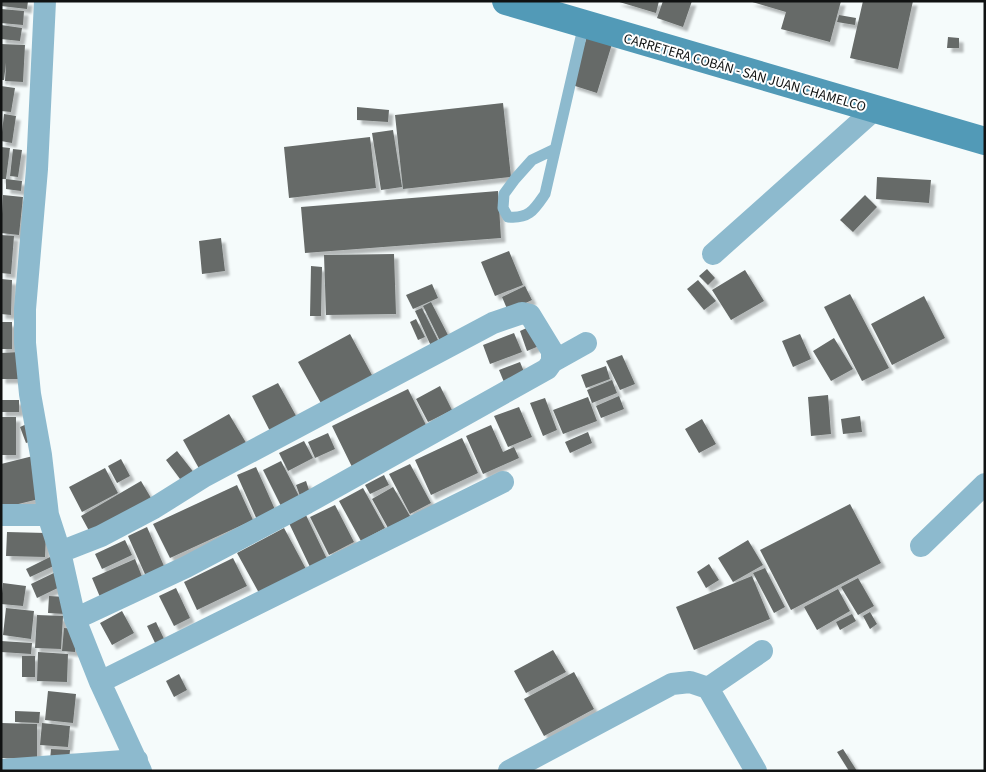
<svg xmlns="http://www.w3.org/2000/svg" width="986" height="772" viewBox="0 0 986 772" font-family="'Source Sans 3',sans-serif">
  <style>
    .building { fill: #666a68; filter: url(#shadow) }
    .lines { fill: none; stroke-linecap: round; stroke-linejoin: round }
    .service { stroke: #8dbace; stroke-width: 11 }
    .minor { stroke: #8dbace; stroke-width: 22 }
    .secondary { stroke: #529ab7; stroke-width: 28 }
    .labels { text-anchor: middle; stroke-width: 4; stroke-linejoin: round; paint-order: stroke }
    .street-label { font-size: 14px; fill: #101212; stroke: #fff }
  </style>
  <defs>
    <filter id="shadow"><feDropShadow dx="4.5" dy="4.5" stdDeviation="1" flood-color="#0004"/></filter>
  </defs>
  <rect width="100%" height="100%" fill="#f5fbfb"/>
  <path class="building" d="M2 1H28L27 9 1 6Z
    M616 1H659L656 13Z
    M663 1H692L683 27 657 18Z
    M749 1H841L830 42 781 29 786 12Z
    M863 1H913L898 69 850 58Z
    M1 9 24 11 23 25 1 23Z
    M839 15 856 18 855 25 837 22Z
    M1 25 22 28 20 41 1 39Z
    M587 36 612 44 597 93 572 85Z
    M948 37 959 38V48H947Z
    M1 44 25 45 23 82 5 81 6 63 4 80H1Z
    M1 86 15 88 11 112 1 111Z
    M503 103 511 177 403 189 395 115Z
    M357 107 389 110 388 122 357 120Z
    M4 114 16 116 12 143 1 141Z
    M393 130 402 187 381 190 372 133Z
    M370 137 376 188 289 198 284 147Z
    M1 147 10 148 6 179H1Z
    M13 149 22 150 18 177 10 176Z
    M877 177 931 180 929 203 876 199Z
    M6 179 22 181 21 191 6 189Z
    M498 191 501 238 305 253 301 207Z
    M3 195 23 197 19 235 1 233Z
    M865 195 877 207 853 232 840 220Z
    M1 235 14 236 11 274 1 273Z
    M221 238 225 271 202 274 199 241Z
    M509 251 523 285 495 296 481 262Z
    M394 254 396 314 326 315 324 255Z
    M311 266 322 267 321 316H310Z
    M707 269 715 278 708 285 699 276Z
    M745 270 764 301 731 320 712 290Z
    M1 279 12 280 11 315 1 314Z
    M698 280 716 301 704 310 687 289Z
    M432 284 438 298 413 309 406 295Z
    M525 286 532 300 508 311 502 297Z
    M850 294 889 368 862 381 824 307Z
    M924 296 945 338 892 365 871 324Z
    M431 302 449 337 440 341 423 306Z
    M422 308 439 342 431 346 415 311Z
    M416 319 425 337 418 340 410 322Z
    M1 322H12V349H1Z
    M531 326 539 346 527 351 520 331Z
    M514 333 522 352 490 364 483 345Z
    M350 334 373 377 322 405 298 362Z
    M800 334 811 359 793 367 782 341Z
    M834 338 853 369 831 381 813 351Z
    M19 352V379H1V353Z
    M622 355 635 384 620 390 606 361Z
    M520 362 527 379 506 387 499 370Z
    M606 366 610 379 586 388 581 375Z
    M612 380 617 393 592 403 587 390Z
    M278 383 300 423 273 437 252 396Z
    M440 386 452 410 428 422 416 399Z
    M408 389 430 433 354 471 332 426Z
    M828 395 831 434 811 436 808 397Z
    M619 396 624 409 601 418 596 406Z
    M588 397 597 421 563 434 553 410Z
    M545 398 557 430 543 436 530 403Z
    M1 400H19V412H1Z
    M519 407 532 437 508 447 494 416Z
    M229 414 248 446 201 472 183 440Z
    M860 416 862 432 843 434 841 419Z
    M1 417H16V455H1Z
    M702 419 716 444 699 453 685 429Z
    M29 423 35 440 26 443 20 427Z
    M491 425 503 452 514 447 519 458 483 474 466 436Z
    M588 432 592 443 570 453 565 442Z
    M328 433 335 449 315 458 308 442Z
    M462 438 478 473 431 495 415 460Z
    M304 441 313 458 288 471 279 453Z
    M177 451 195 474 183 483 166 460Z
    M37 455 47 497 2 508 1 464Z
    M121 459 130 476 117 483 108 466Z
    M281 461 299 496 281 506 263 470Z
    M410 464 431 503 410 514 389 474Z
    M256 467 277 514 258 522 237 475Z
    M105 468 118 493 82 512 69 487Z
    M384 475 389 485 370 494 365 485Z
    M141 481 154 503 93 538 81 516Z
    M306 481 310 493 300 496 296 485Z
    M237 485 253 520 170 558 153 524Z
    M393 487 410 516 388 528 372 499Z
    M363 488 385 528 361 541 339 501Z
    M850 504 881 563 791 610 760 550Z
    M335 505 354 542 329 555 310 517Z
    M305 513 327 559 310 567 288 521Z
    M147 527 167 573 148 581 128 536Z
    M284 528 306 569 259 593 237 553Z
    M7 532 46 533 45 557 6 556Z
    M125 540 132 555 102 569 95 554Z
    M748 540 763 565 733 582 718 558Z
    M56 554 60 563 30 577 26 569Z
    M233 558 247 586 197 610 184 582Z
    M135 559 143 579 100 597 92 578Z
    M709 564 719 580 706 588 697 572Z
    M765 568 785 607 774 613 753 573Z
    M60 570 66 584 37 598 31 584Z
    M752 576 770 619 694 650 676 607Z
    M858 578 874 606 858 615 841 587Z
    M3 583 26 586 23 606 1 604Z
    M176 588 190 618 174 626 159 596Z
    M838 589 850 611 817 630 804 607Z
    M49 596 66 597 65 614 48 613Z
    M6 608 34 611 31 639 3 635Z
    M122 611 134 633 112 645 100 623Z
    M870 612 877 624 870 629 863 616Z
    M852 614 856 621 840 630 836 622Z
    M37 615 63 616 61 649 35 648Z
    M156 622 165 641 156 645 147 626Z
    M64 628 77 629 75 652 62 651Z
    M1 641 32 643 31 654 1 652Z
    M553 650 566 672 526 693 514 671Z
    M38 652 68 654 67 682 37 681Z
    M22 656H35V677H22Z
    M574 672 594 709 544 736 524 699Z
    M179 674 187 690 174 697 166 681Z
    M48 691 76 694 73 723 45 720Z
    M15 711 40 712 39 723 15 722Z
    M1 723 37 724V758H1Z
    M42 723 70 726 68 747 40 745Z
    M51 749 70 750 69 761 50 760Z
    M843 749 857 771H849L837 752Z"/>
  <g class="lines">
    <path class="service" d="M555 149 532 160 515 179 504 194 503 208 508 217C529 219 534 210 545 194L584 24"/>
    <path class="minor" d="M45 1 37 169 25 309V343L30 394 41 455 48 515 60 552 75 619 100 682 141 771
      M713 254 874 110
      M552 362 586 343
      M1 515H48
      M921 546 985 484
      M60 552 101 536 154 508 205 476 493 323 522 313 530 315 552 351V362L547 369 307 503 186 567 75 619
      M100 682 503 482
      M708 688 762 651
      M1 770 137 760
      M509 771 672 684 690 682 708 688 756 771"/>
    <path class="secondary" d="M506 1 985 141"/>
  </g>
  <g class="labels">
    <g class="street-label">
      <text transform="translate(745 72) rotate(16)" y="5">CARRETERA COBÁN - SAN JUAN CHAMELCO</text>
    </g>
  </g>
  <rect width="986" height="772" fill="none" stroke="#101212" stroke-width="5"/>
</svg>
